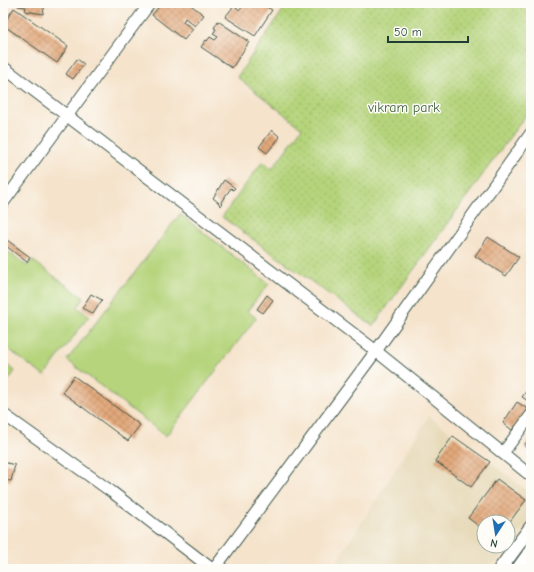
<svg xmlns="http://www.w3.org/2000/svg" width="534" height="572" viewBox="0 0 534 572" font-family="'Comic Neue',sans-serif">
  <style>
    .built { fill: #e7daba; fill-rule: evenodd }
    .green { fill: #b5d47b; stroke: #6a8858 }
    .park { fill: url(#park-dots); stroke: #6a8858 }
    .building { fill: url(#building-cross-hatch) }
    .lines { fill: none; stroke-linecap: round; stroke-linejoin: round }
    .minor-casing { stroke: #3f564b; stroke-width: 13 }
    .tertiary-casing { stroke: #3f564b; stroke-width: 15 }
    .minor { stroke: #fff; stroke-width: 11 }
    .tertiary { stroke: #fff; stroke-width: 13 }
    .labels { text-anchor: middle; stroke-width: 3; stroke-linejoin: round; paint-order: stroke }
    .park-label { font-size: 14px; fill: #446346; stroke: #fdfcf7 }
  </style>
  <defs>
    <pattern id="park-dots" width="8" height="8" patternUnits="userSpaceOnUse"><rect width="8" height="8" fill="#b5d47b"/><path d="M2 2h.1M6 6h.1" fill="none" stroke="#9bb76b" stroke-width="1.8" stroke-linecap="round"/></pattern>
    <pattern id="building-cross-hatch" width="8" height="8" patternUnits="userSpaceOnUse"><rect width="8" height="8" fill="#e3a97c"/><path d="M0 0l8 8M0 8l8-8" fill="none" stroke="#b78b66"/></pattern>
  </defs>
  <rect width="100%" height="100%" fill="#fdfcf7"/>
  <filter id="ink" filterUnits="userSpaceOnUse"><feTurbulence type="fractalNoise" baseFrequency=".025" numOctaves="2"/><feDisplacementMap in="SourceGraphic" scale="8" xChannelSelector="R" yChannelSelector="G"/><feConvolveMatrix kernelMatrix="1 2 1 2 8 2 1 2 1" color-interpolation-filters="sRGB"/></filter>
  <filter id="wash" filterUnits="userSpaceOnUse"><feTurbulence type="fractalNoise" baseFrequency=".012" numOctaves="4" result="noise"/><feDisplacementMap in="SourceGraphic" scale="16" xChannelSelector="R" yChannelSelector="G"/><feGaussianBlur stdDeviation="0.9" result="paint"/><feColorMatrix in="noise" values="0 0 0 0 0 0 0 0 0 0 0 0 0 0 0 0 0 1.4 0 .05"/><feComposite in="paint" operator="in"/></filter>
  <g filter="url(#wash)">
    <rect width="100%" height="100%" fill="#f5e3cb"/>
    <path class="built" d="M429 416 531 494V518L491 569H332ZM484 522H508V546H484Z"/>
    <path class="green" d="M180 214 269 284 247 311 256 318 166 436 67 360Z
      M7 251 27 266 32 260 84 298 77 307 89 316 44 376 3 345V257Z
      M3 362 15 371 3 388Z"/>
    <path class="park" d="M288 3H531V108L373 326 222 217 262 162 272 169 302 128 237 77Z"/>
    <g id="blocks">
      <path class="building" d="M19 3H45L43 14 25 11 26 7 18 6Z
        M162 3H188L204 15 195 26 185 18 183 22 193 29 184 40 152 15Z
        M235 3H260L272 10 255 36 225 17 234 6 240 10 242 7Z
        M14 8 68 46 57 63 3 25Z
        M218 21 249 42 232 68 201 47 206 40 207 41 210 37 215 40 218 37 213 34 216 29 214 28Z
        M77 59 84 64 73 79 66 74Z
        M272 130 280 137 267 153 259 147Z
        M224 180 235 188 233 190 231 188 221 202 222 205 220 206 219 203 213 198Z
        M3 237 30 257 27 262 6 246 3 249Z
        M488 237 519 257 506 276 475 256Z
        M91 294 102 300 93 314 82 308Z
        M267 295 273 300 263 313 257 309Z
        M74 376 140 425 128 441 62 392Z
        M531 385V403L522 397Z
        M517 402 528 409 524 415 527 417 519 429 515 426 512 430 503 423Z
        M453 436 490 462 471 487 435 461Z
        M531 437V448L530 450 524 446Z
        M3 462 15 465 11 481 3 480Z
        M497 479 526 500 508 524V522H484V530L468 518Z"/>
    </g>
  </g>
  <g filter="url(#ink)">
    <use href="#blocks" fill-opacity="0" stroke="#3f564b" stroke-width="1"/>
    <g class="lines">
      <g class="minor-casing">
        <path id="minor" d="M3 67 376 351 531 476
          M3 203 150 3
          M3 414 112 492 212 569
          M503 453 531 415
          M214 569 376 351 531 133"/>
      </g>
      <g class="tertiary-casing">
        <path id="tertiary" d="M500 569 531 527
          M518 569 531 551"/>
      </g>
      <use href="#minor" class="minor"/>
      <use href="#tertiary" class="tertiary"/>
    </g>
  </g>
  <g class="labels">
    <g class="park-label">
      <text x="404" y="112">vikram park</text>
    </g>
  </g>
  <rect width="534" height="572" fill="none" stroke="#fdfcf7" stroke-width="16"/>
  <g transform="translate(496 534) rotate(192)"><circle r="19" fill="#fdfcf7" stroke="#a4b0a9"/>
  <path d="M0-3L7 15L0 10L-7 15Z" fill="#1f6fb2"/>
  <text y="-6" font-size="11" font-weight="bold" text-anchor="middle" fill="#1f3d34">N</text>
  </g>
  <path d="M388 36v6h80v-6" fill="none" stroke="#1f3d34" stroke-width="2"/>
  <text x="394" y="36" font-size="12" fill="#1f3d34" stroke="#fdfcf7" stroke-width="3" paint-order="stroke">50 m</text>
</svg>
